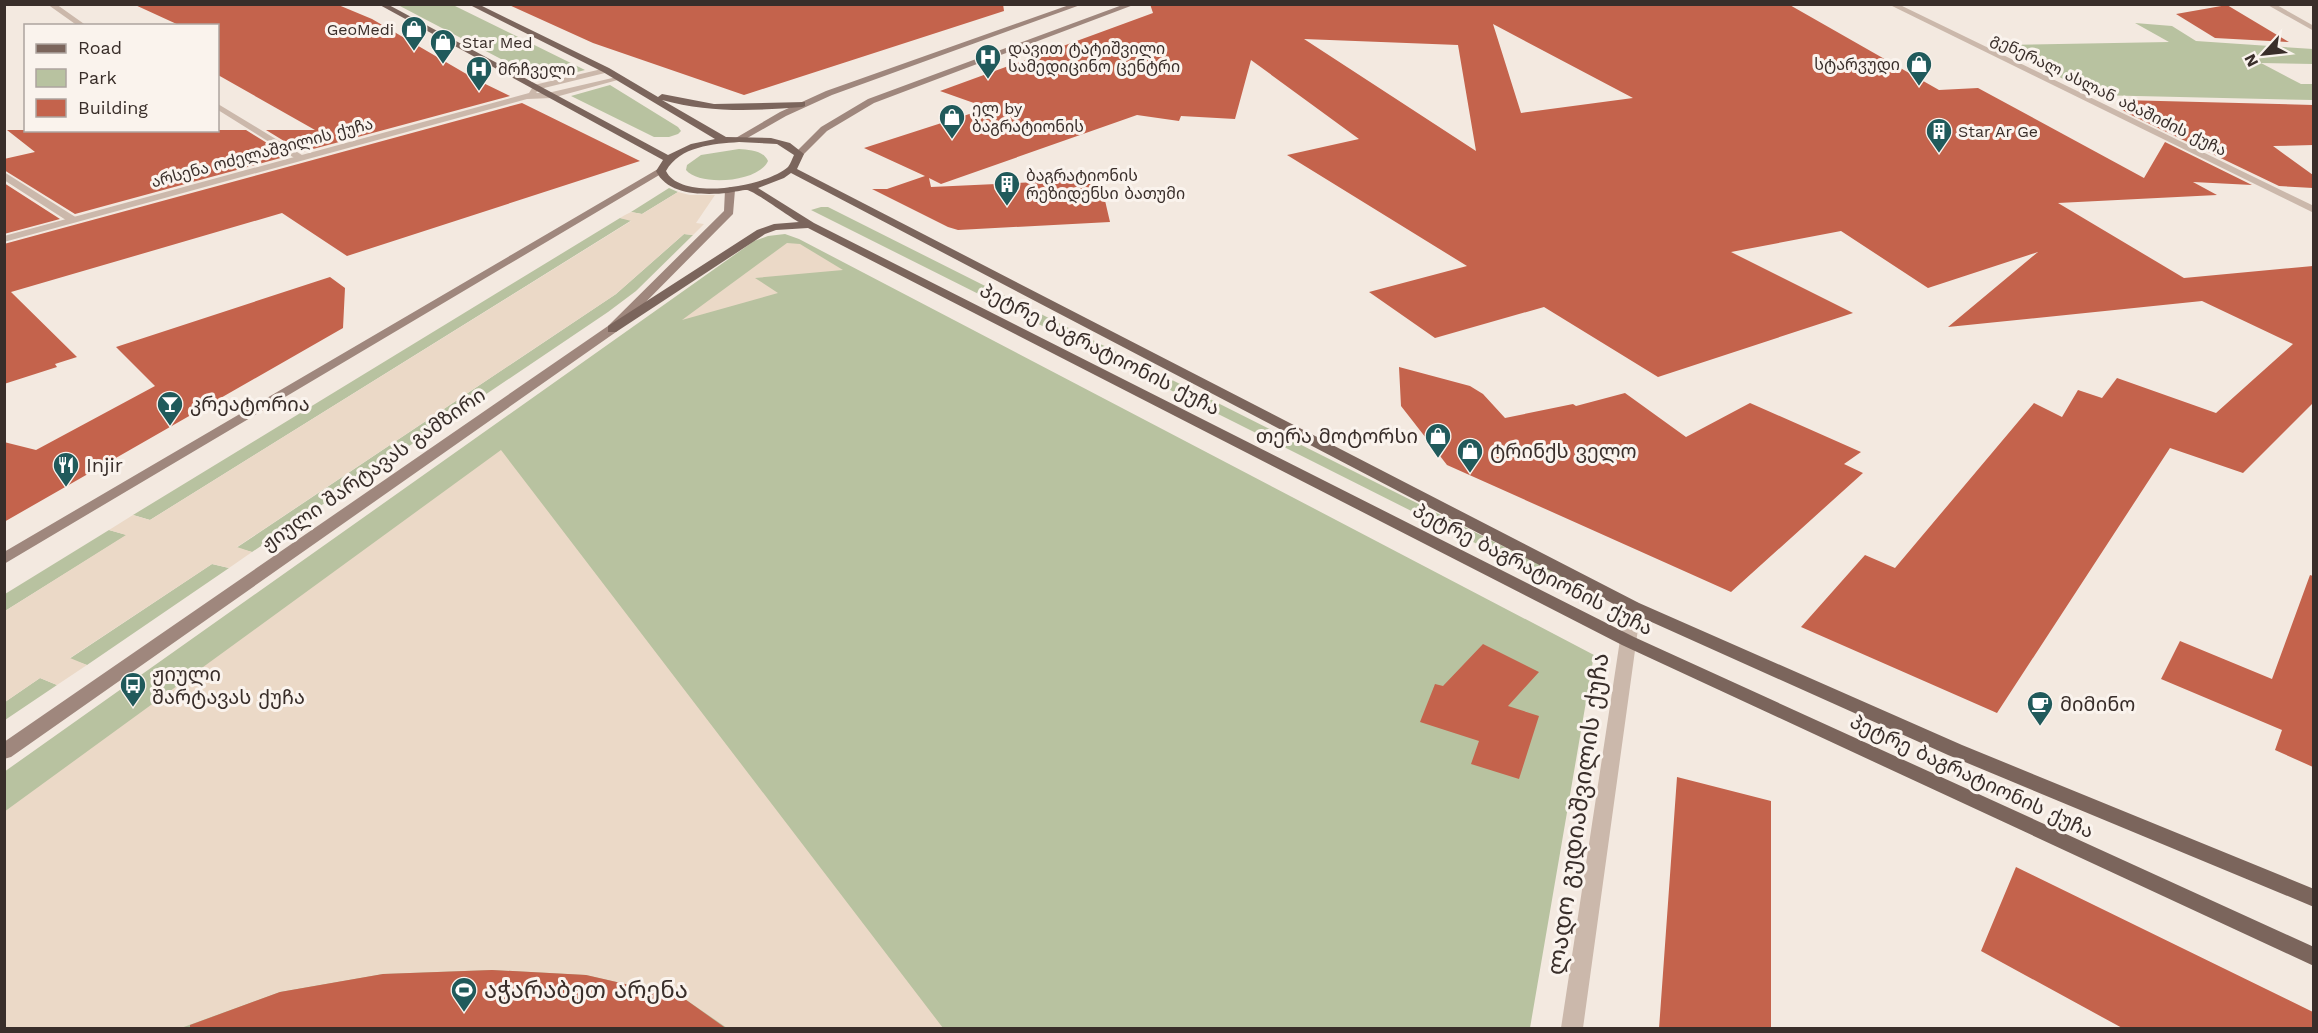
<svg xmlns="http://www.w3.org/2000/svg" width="2318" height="1033" viewBox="0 0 2318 1033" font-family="'Work Sans','Noto Sans Georgian',sans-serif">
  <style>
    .green { fill: #b8c2a0 }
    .plaza { fill: #ebd9c7 }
    .building { fill: #c4634c; fill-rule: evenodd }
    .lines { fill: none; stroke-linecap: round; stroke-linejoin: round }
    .minor { fill: #cbb8ab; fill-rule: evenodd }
    .tertiary { fill: #cbb8ab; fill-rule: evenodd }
    .secondary { fill: #9f877d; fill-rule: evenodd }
    .primary { fill: #7b655c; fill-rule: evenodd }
    .labels { text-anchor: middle; stroke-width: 6; stroke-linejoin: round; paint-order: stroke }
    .far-poi-label { font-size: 16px; fill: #392e2a; stroke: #faf3ed; text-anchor: start }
    .far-street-label { font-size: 16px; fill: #392e2a; stroke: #faf3ed }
    .street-label { font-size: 20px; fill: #392e2a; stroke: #faf3ed }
    .poi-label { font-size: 20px; fill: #392e2a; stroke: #faf3ed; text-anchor: start }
    .near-street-label { font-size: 24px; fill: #392e2a; stroke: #faf3ed }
    .near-poi-label { font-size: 24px; fill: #392e2a; stroke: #faf3ed; text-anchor: start }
  </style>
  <rect width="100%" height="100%" fill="#f3e9e0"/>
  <path class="green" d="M398 5H453L585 70 543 81Z
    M2135 23 2172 26 2196 41 2313 49V64L2261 63 2301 84H2313V100L2093 95 2000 45 2169 42Z
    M610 85 678 127 681 131 678 134 669 137H654L571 96Z
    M739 149C749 150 763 150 768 161 759 182 700 187 686 170L687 165 701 155Z
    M669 188 678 192 642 214 631 212Z
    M821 207H828L1576 583 1578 589 1571 591 811 210Z
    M620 218 632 220 150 520 133 515Z
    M684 234 693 235 636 291 608 312 252 552 236 548 616 294Z
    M785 234 799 239 1594 655 1530 1028H5L4 772 754 241 768 236Z
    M109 530 127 535 5 611V594Z
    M212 564 229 568 87 665 69 659Z
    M40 678 57 685 5 720V702Z"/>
  <path class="plaza" d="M678 192 690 195H715L696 223 704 224 693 235 684 234 616 294 237 547 252 552 229 568 212 564 70 658 87 665 57 685 40 678 5 702V611L126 535 109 530 133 515 150 520 631 221 620 218 625 215 631 212 642 214Z
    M787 243 800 244 843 270 755 278 778 293 682 320Z
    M501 450 943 1028H727L682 997 586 975 492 970 383 974 280 992 181 1028H5L4 812Z"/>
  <path class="building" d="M133 4H336L372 19 475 79 510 96 302 152 266 130H315L218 75V26H181Z
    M507 4H1003L1004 11 744 95 593 43Z
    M1150 4H1788L1939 90 1978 88 2144 178 2165 142 2252 185 2193 182 2217 195 2058 203 2184 278 2313 266V403L2243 473 2170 448 1997 713 1801 627 1865 555 1895 568 2034 403 2062 417 2078 390 2102 398 2117 378 2216 413 2293 344 2202 301 1948 327 2038 252 1928 288 1841 231 1731 252 1853 313 1658 377 1544 307 1435 338 1369 292 1467 266 1287 155 1359 139 1251 60 1235 119 1181 116 1179 121 1137 115 941 184 929 178 931 187 1100 179 1110 222 958 230 948 227 872 189H887L925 176 864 148 988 108 940 91 1153 13ZM1493 24 1633 98 1521 113ZM1304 39 1458 45 1476 151Z
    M2227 5 2289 42 2215 38 2176 14Z
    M2121 100 2313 105V145L2273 146 2313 175V188L2279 186 2129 114 2121 109 2133 108Z
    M522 103 640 161 347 256 282 213 11 292 77 357 55 364 57 367 4 384V244Z
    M7 130H246L288 156 75 214 4 170V159L35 152Z
    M4 183 60 219 4 234Z
    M330 277 345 288 343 328 4 522V442L36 450 155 386 116 347Z
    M1399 367 1470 386 1483 394 1505 418 1573 404 1576 406 1625 393 1686 437 1750 403 1861 452 1844 464 1863 473 1731 592 1447 465 1401 406Z
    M2310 575 2313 576V767L2275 750 2282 730 2161 679 2180 641 2272 679Z
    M1483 644 1539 672 1508 706 1539 716 1519 779 1471 764 1479 741 1420 722 1435 684 1443 686Z
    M1677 777 1771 801V1029H1659Z
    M2016 867 2313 1012V1029H2124L1981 951Z
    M492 970 586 975 682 997 727 1029H190V1025L280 992 383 974Z"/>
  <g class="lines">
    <path class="minor" d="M47 4H56L87 26H78Z
      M2266 4H2275L2314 26V31Z
      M218 104 302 155 304 157 296 159 218 110Z
      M4 172 77 218 78 220 69 222 4 180Z
      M1633 602 1639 603 1641 607 1583 1028H1561L1625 607 1627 603Z"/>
    <path class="tertiary" d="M1888 4H1898L2314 206V213Z
      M606 68 610 70 609 72 540 89 536 93 552 92 621 76 625 78 552 98 527 99 4 242V236L529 93 534 85Z"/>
    <path class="secondary" d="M1072 4H1083L832 95 786 116 742 141 734 139 780 112 826 91Z
      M1125 4H1136L874 103 827 131 802 156 794 154 821 127 868 99Z
      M658 169 666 171 4 564V552Z
      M730 187 735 190 733 214 616 332 11 757 4 759V742L608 326 724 211 725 190Z"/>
    <path class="primary" d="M378 4H387L668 155 691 144 715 139 603 72 468 4H478L609 68 658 97 662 94 714 104 805 102V106L802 107C754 111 709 113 662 100L726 137 771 138 790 143 804 154 797 169 1639 603 1962 745 2314 889V907L1948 755 1627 611 791 173 784 178 758 188 814 223 1634 637 2314 947V966L1622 645 808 228 776 230 765 234 616 332H608V326L757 230 774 224 799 222C790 217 754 191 747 190 742 190 734 192 728 193 705 195 668 196 656 171L663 160ZM739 142 777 144 794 155C792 159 791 163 788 167 767 186 681 202 666 171 680 146 713 144 739 142Z"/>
  </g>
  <defs>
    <g id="shop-pin" transform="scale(1.35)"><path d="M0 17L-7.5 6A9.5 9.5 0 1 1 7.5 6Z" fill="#205a5b" stroke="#faf3ed"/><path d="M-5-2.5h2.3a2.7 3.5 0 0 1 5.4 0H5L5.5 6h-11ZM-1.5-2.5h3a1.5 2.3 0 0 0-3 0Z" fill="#fff"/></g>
    <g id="hospital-pin" transform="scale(1.35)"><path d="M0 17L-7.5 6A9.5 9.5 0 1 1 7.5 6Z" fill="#205a5b" stroke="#faf3ed"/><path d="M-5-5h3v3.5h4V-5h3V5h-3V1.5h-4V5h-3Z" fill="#fff"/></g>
    <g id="building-pin" transform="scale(1.35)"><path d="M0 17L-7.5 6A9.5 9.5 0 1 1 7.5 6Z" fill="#205a5b" stroke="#faf3ed"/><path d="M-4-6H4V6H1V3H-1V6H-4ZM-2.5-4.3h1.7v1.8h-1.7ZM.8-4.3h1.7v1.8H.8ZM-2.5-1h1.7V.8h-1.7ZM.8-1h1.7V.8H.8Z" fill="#fff"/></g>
    <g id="bar-pin" transform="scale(1.35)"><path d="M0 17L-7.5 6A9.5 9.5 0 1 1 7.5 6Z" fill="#205a5b" stroke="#faf3ed"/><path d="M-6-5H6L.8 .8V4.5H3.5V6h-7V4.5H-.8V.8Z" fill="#fff"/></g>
    <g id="restaurant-pin" transform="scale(1.35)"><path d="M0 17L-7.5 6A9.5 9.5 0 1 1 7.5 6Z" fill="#205a5b" stroke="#faf3ed"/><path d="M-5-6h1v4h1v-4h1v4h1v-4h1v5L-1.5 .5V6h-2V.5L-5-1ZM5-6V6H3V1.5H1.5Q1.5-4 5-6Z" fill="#fff"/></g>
    <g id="bus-pin" transform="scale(1.35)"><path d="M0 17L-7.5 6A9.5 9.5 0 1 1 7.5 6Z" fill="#205a5b" stroke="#faf3ed"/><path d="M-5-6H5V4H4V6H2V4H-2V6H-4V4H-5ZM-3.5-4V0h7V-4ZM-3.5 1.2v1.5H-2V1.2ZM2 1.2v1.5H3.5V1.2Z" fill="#fff"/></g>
    <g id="cafe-pin" transform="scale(1.35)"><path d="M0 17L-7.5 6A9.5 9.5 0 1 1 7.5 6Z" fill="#205a5b" stroke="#faf3ed"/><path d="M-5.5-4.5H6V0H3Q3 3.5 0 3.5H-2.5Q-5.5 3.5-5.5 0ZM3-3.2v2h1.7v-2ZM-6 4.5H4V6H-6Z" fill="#fff"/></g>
    <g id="stadium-pin" transform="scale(1.35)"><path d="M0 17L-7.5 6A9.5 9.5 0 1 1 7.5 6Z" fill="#205a5b" stroke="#faf3ed"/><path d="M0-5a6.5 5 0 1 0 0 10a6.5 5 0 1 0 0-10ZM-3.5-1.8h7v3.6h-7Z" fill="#fff"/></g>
  </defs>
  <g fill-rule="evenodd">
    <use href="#shop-pin" x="414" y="29"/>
    <use href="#shop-pin" x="443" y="42"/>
    <use href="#hospital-pin" x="988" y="57"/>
    <use href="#shop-pin" x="1919" y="64"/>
    <use href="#hospital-pin" x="479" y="69"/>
    <use href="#shop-pin" x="952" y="117"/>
    <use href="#building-pin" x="1939" y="131"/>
    <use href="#building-pin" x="1007" y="184"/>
    <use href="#bar-pin" x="170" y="404"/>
    <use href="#shop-pin" x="1438" y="436"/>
    <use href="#shop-pin" x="1470" y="451"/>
    <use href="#restaurant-pin" x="66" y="465"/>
    <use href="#bus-pin" x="133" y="685"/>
    <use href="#cafe-pin" x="2040" y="704"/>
    <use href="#stadium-pin" x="464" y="990"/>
  </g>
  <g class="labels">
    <g class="far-poi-label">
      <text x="394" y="35" text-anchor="end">GeoMedi</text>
      <text x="462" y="48">Star Med</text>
      <text x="1008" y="54">დავით ტატიშვილი<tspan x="1008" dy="18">სამედიცინო ცენტრი</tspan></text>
      <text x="1900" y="70" text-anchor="end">სტარვუდი</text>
      <text x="498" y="75">მრჩველი</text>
      <text x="972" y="114">ელ by<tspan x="972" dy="18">ბაგრატიონის</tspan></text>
      <text x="1958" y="137">Star Ar Ge</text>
      <text x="1026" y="181">ბაგრატიონის<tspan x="1026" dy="18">რეზიდენსი ბათუმი</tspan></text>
    </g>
    <g class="far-street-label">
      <text transform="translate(2109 94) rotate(26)" y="6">გენერალ ასლან აბაშიძის ქუჩა</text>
      <text transform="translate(262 152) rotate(-15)" y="6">არსენა ოძელაშვილის ქუჩა</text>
    </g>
    <g class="street-label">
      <text transform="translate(1100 349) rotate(27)" y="7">პეტრე ბაგრატიონის ქუჩა</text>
      <text transform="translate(373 469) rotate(-35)" y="7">ჟიული შარტავას გამზირი</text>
      <text transform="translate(1533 569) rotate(27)" y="7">პეტრე ბაგრატიონის ქუჩა</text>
      <text transform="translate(1972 776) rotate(25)" y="7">პეტრე ბაგრატიონის ქუჩა</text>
    </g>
    <g class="poi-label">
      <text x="190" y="411">კრეატორია</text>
      <text x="1418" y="443" text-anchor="end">თერა მოტორსი</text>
      <text x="1490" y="458">ტრინქს ველო</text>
      <text x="86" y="472">Injir</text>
      <text x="152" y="681">ჟიული<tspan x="152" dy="23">შარტავას ქუჩა</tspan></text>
      <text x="2060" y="711">მიმინო</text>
    </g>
    <g class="near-street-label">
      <text transform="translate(1578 814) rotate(-82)" y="8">ლადო გუდიაშვილის ქუჩა</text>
    </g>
    <g class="near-poi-label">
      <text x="484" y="998">აჭარაბეთ არენა</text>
    </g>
  </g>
  <rect width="2318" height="1033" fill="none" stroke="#392e2a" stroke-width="12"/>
  <rect x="24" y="24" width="195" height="108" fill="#faf3ed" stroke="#ada49f" stroke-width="1.5"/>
  <rect x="36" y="44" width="30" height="9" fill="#7b655c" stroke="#ada49f" stroke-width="1.5"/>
  <text x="78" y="54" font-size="18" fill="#392e2a">Road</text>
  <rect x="36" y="69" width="30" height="18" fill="#b8c2a0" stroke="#ada49f" stroke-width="1.5"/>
  <text x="78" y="84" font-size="18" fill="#392e2a">Park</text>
  <rect x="36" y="99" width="30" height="18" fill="#c4634c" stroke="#ada49f" stroke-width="1.5"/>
  <text x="78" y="114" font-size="18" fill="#392e2a">Building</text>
  <g transform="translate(2264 54) rotate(243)" stroke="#faf3ed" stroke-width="4.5" paint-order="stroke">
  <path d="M0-4.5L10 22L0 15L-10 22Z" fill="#392e2a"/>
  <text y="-9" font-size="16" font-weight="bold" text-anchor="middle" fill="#392e2a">N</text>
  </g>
</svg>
